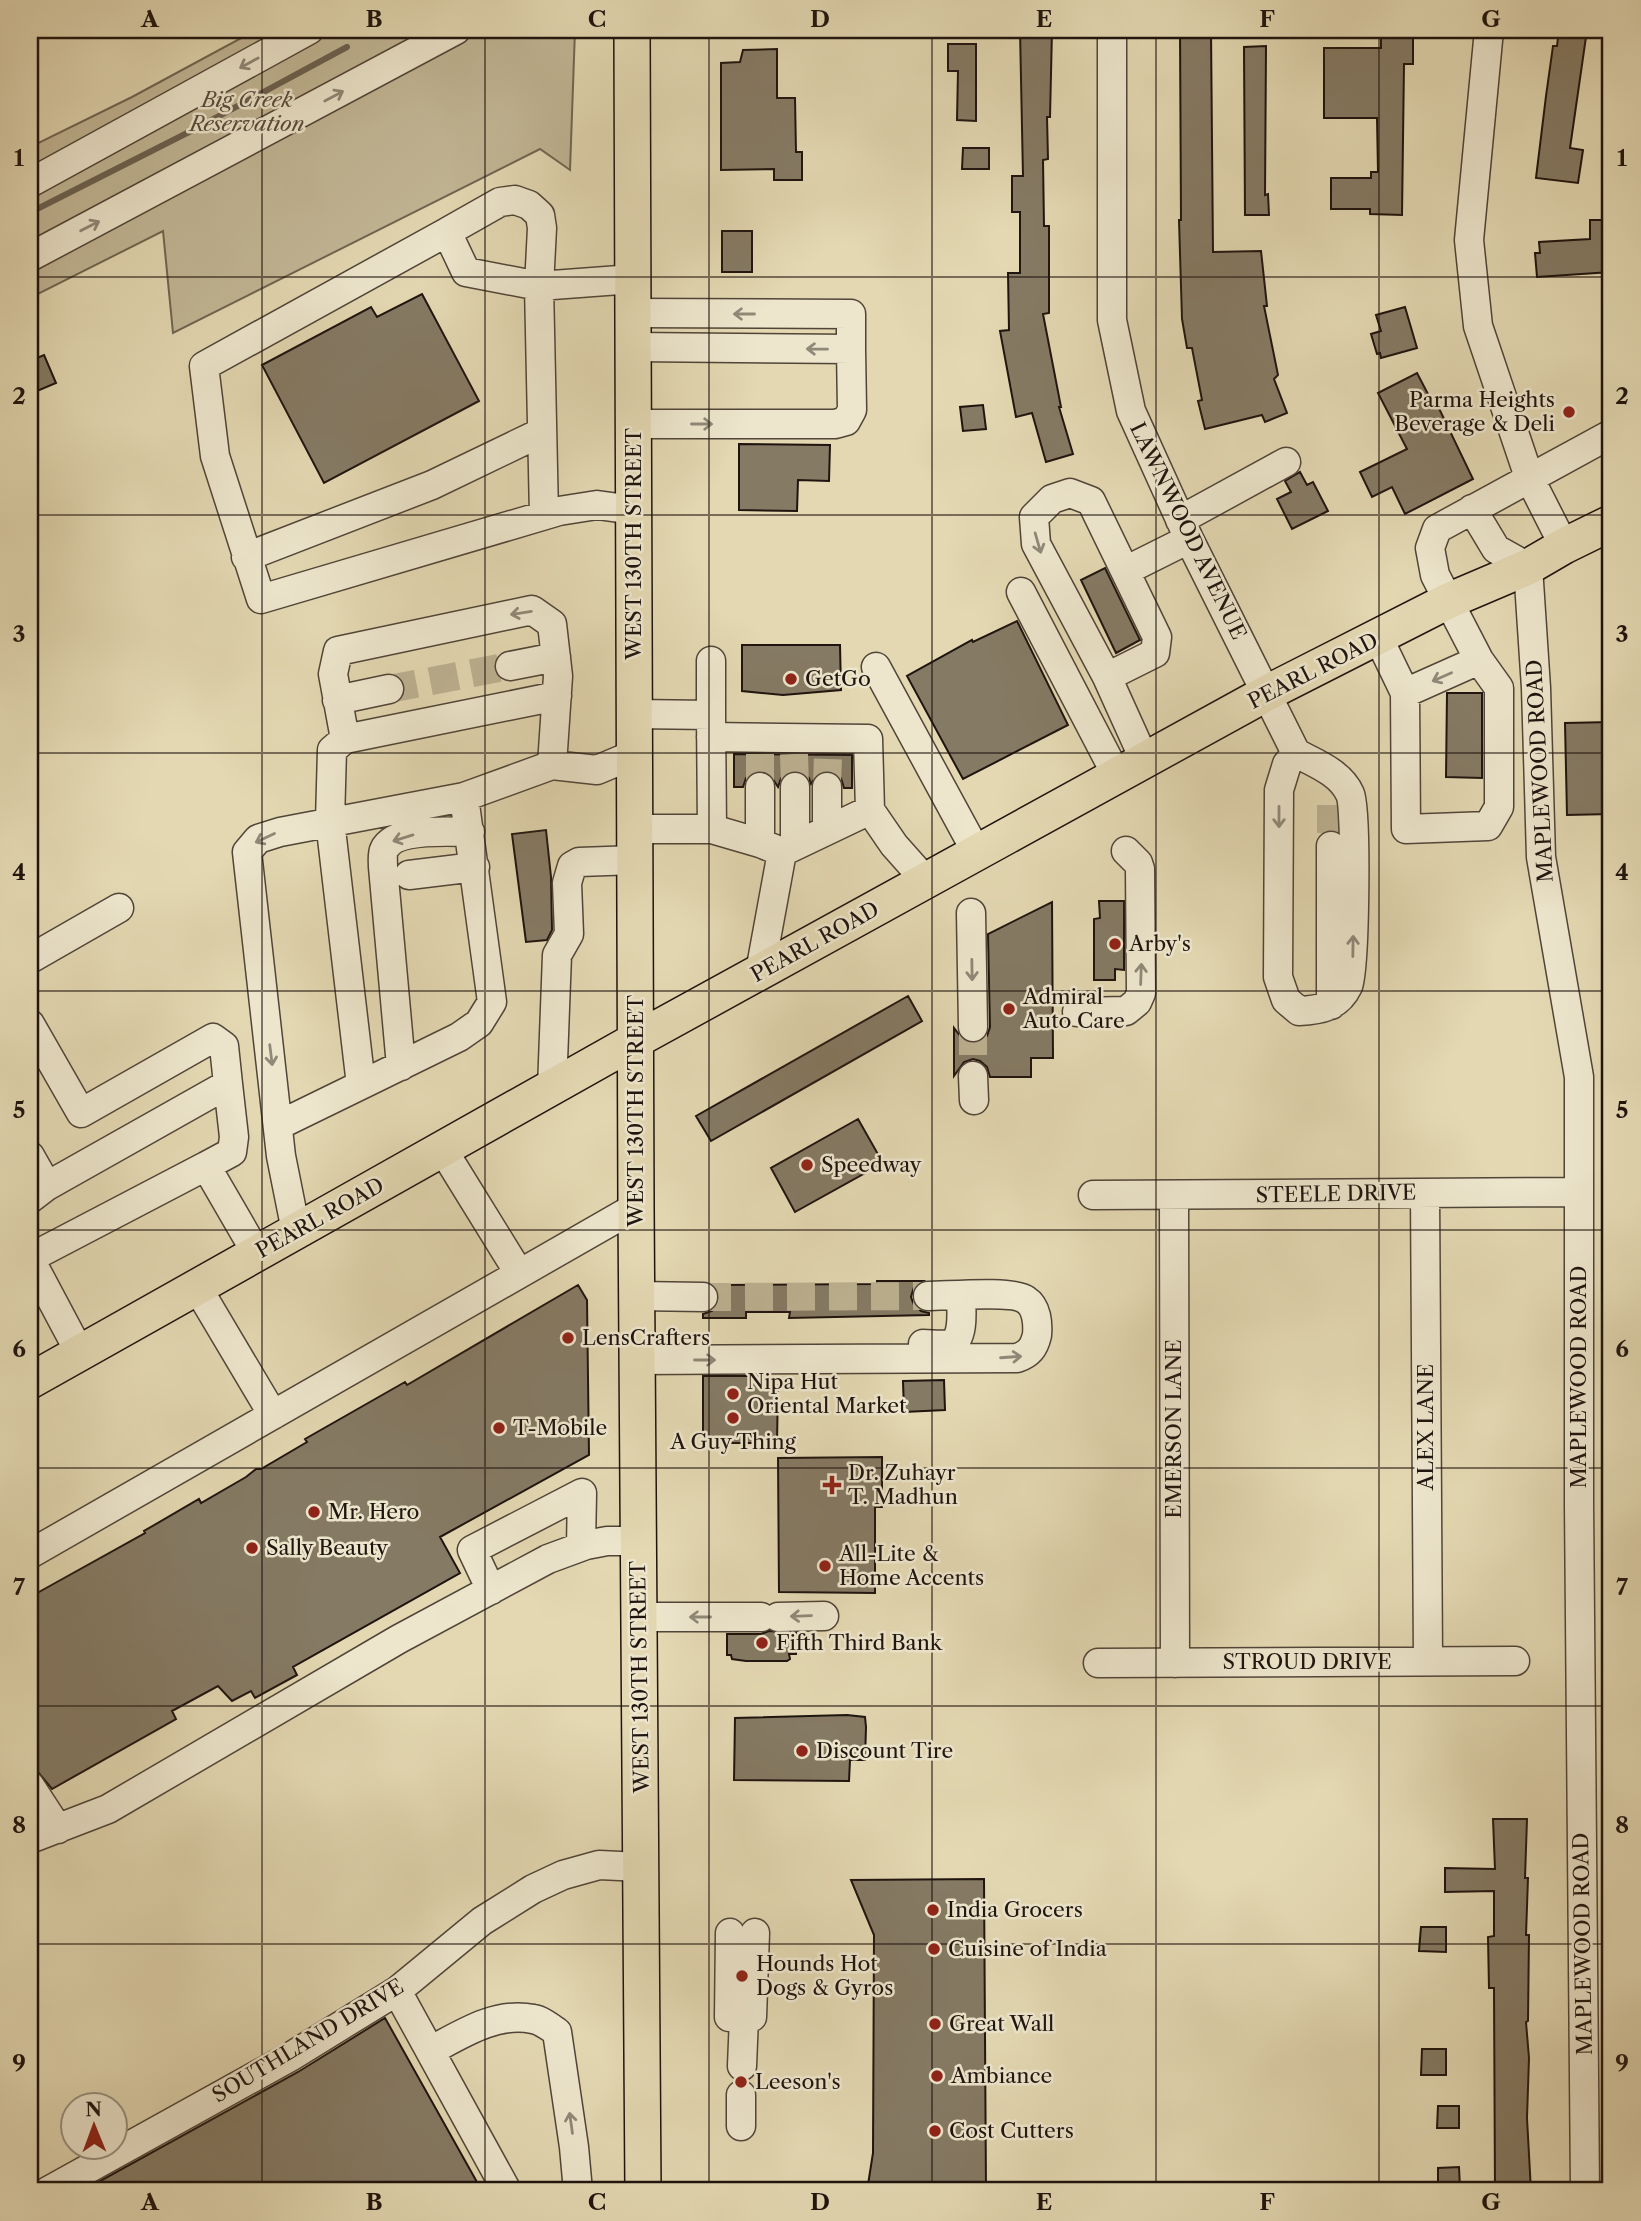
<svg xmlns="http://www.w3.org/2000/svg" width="1641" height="2221" viewBox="0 0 1641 2221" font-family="'Libre Caslon Text',serif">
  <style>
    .green { fill: #c2b796; stroke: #706652; stroke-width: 2 }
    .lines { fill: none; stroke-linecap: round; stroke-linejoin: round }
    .stream { stroke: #6c6150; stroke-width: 6 }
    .building { fill: #857a64; stroke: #1f140f; stroke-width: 2 }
    .minor-tunnel { stroke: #bcb191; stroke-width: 28; stroke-dasharray: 28 14; stroke-linecap: butt }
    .minor-casing { stroke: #504538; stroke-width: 31 }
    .major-casing { stroke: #1f140f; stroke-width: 38 }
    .minor { stroke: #ede6cd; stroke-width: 28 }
    .major { stroke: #e3d8b2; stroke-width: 35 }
    .oneway { stroke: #908878 }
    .grid { fill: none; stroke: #1f140f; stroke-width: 2; stroke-opacity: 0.55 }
    .poi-dot { fill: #8f2418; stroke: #ede6cd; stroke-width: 2.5 }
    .labels { text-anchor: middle; stroke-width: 5; stroke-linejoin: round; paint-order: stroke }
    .park-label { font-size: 21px; font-style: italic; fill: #584d3e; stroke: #ede6cd }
    .poi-label { font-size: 21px; fill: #1f140f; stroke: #ede6cd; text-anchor: start }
    .street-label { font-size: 21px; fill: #1f140f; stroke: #ede6cd }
    .neatline { fill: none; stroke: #1f140f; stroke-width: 2.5 }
    .grid-label { font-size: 23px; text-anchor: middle; font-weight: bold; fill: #1f140f }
  </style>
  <rect width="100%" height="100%" fill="#e3d8b2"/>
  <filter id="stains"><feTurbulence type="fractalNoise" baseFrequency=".00286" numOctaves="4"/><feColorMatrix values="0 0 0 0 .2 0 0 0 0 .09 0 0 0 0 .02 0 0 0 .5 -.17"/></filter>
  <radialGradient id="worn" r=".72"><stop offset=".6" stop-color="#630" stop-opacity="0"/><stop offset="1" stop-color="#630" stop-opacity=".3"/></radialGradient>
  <path class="green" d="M256 30H575L570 170 540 149 173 333 163 231 30 298V147L132 97Z"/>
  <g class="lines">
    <path class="stream" d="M39 208 195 129 347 47"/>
  </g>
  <path class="building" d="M1020 30H1052L1050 117H1047L1048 159 1043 160 1044 226H1049V313L1043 314 1061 407H1059L1073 454 1046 462 1032 413 1016 417 1000 331 1009 330 1008 273H1020V212H1012V176H1023Z
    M1180 30H1211L1213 252 1261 251 1267 306H1264L1278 375 1274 379 1287 413 1265 422 1262 415 1205 429 1198 401 1202 400 1192 348H1187L1182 319 1179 220H1181Z
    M1381 30H1413V64H1404L1402 215 1370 214V209H1331V178H1371V172H1378L1377 118H1324V48H1381Z
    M1559 30H1587L1570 148 1583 150 1578 183 1536 178 1546 96 1553 46H1557Z
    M948 44H976V121L957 120 958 71H948Z
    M1266 46 1265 195 1268 194 1269 215H1245L1244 47Z
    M777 49V98H795L796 152H802V180H774V169L721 170V63L740 62 743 50Z
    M963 148H989V169H962Z
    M1590 220H1611V272L1537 277 1535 253H1540L1539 242 1590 239Z
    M722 231H752V272H722Z
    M422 294 479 401 324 483 262 365 371 307 377 317Z
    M1405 307 1417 348 1381 358 1380 353 1377 354 1371 334 1381 331 1376 315Z
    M44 355 56 383 30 394V361Z
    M1417 373 1430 398H1434L1473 479 1405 514 1392 487 1372 497 1360 472 1407 449 1378 393Z
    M983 405 986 429 963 431 960 407Z
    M739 444 830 445 829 481 798 480 797 511 739 510Z
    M1300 472 1307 485 1313 482 1328 511 1292 529 1277 499 1291 492 1285 481Z
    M1105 568 1140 640 1116 653 1081 580Z
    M1017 621 1068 725 963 779 907 676 972 640 973 642Z
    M742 645H840L841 690 783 695 742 691Z
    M1447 693H1482V778L1446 777Z
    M1611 722V814L1567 815 1565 723Z
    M734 754 852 755V788H844L841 778 835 772 828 770 818 773 811 784 809 778 803 772 796 770 787 772 781 778 778 787 769 773 759 770 752 772 746 778 743 787H734Z
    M546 830 551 877 552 930 547 940 526 942 512 834Z
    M1099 901H1124V970L1115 969V980H1094V919L1100 918Z
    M1052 902 1053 1058H1031V1077H990L987 1067 980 1061 973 1059 964 1062 954 1076V1028L964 1041 974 1044 982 1041 987 1036 990 1027 988 934Z
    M908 996 922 1021 711 1141 696 1116Z
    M858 1119 883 1163 795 1212 771 1168Z
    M877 1281H923L914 1287 911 1297 914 1305 921 1311 929 1313V1315L789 1318 790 1312H746V1318H703V1314L712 1311 718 1305 720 1297 713 1285 877 1284Z
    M578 1285 587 1300 589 1455 440 1537 460 1573 293 1667 297 1675 255 1698 251 1691 232 1701 218 1686 172 1711 176 1719 52 1789 38 1772 30 1769V1597L145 1533 144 1531 199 1499 201 1503 246 1477 256 1469H261L307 1442 305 1439 405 1382 407 1385Z
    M703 1376H763V1386L778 1385 777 1443H703Z
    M944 1380 945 1410 904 1412 903 1381Z
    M882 1457V1507H875V1593L779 1592 778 1458Z
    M769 1631 796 1633V1654H789L790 1659 787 1661H746L732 1659 731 1655H727V1634H761Z
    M847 1715 865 1717 866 1727 865 1760H850L849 1781 734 1780 735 1718Z
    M1493 1819H1527L1525 1878H1528L1526 1935H1529L1528 2021 1526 2022 1529 2058 1527 2118 1531 2191H1495L1494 1988H1489L1488 1937 1494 1936V1891L1445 1892V1868L1495 1869Z
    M984 1879 986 2191H867L873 2153 874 1935 851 1880Z
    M1421 1927H1446V1952L1419 1951Z
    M385 2018 482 2191H82L298 2072Z
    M1422 2049H1446V2075H1421Z
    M1438 2106H1459V2128H1437Z
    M1459 2167 1460 2188 1438 2189V2168Z"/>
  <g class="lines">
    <path class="minor-tunnel" d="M389 689 510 666
      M760 754V787
      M794 754 795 787
      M827 787 828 754
      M1331 805V846
      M973 1027V1076
      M703 1297 928 1296"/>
    <g class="minor-casing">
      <path id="minor" d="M1112 30V320L1131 411 1189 539 1296 753C1315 763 1341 773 1350 794 1357 809 1355 971 1348 986 1338 1007 1320 1010 1299 1011L1286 1000 1278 977 1279 790 1287 764 1296 753
        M1489 30 1469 240 1478 326 1529 477 1564 546
        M30 183 309 30
        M447 232 500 202 515 200 529 205 540 215 542 228 539 286 544 515
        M30 257 456 30
        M633 279 539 286 466 272 447 232 204 366 215 456 261 599 559 511 597 505 634 510
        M633 313 851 314V349
        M633 347 851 349 852 410 846 421 835 424H634
        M1472 509 1496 549 1528 567 1536 688 1541 857 1579 1077V1504L1585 2191
        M1180 520 1286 462
        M246 557 432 485 542 432
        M1021 592 1117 776
        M1378 637 1405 693 1406 829 1488 826 1499 807V688L1479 660 1435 575 1430 548 1437 529 1611 434
        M711 661V715
        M510 666 556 657
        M876 667 977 853
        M1107 677 1036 544 1034 517 1052 499 1070 493 1091 501 1125 571
        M1405 693 1479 660
        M337 700 389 689
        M635 714 711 715 712 829H636
        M711 737 868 739 870 810
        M345 739 333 674 338 651 532 610 552 624 558 676 552 765
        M1145 761 1107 677 1155 653 1157 637 1125 571 1189 539
        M795 787V845
        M827 787V829
        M712 829 760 843 782 852
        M760 843V787
        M409 875 475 867
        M971 913 973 1027
        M30 959 119 908
        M760 972 782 852 870 810 894 845 926 881
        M1331 1005V846
        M1077 1012 1126 1011 1137 1002 1141 993 1140 869 1138 863 1126 851
        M30 1024 81 1113 213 1038 224 1046 228 1084 47 1186 30 1199
        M401 1066 383 867C383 863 382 854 384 850 394 827 450 832 470 832
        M973 1076 974 1100
        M361 1085 459 1037 479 1023 492 1002 464 797
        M552 1088 557 955 569 934 567 883 572 866 579 862 636 860
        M279 1125 361 1085 330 821 332 750 345 739 557 696
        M443 1150 519 1273
        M30 1156 47 1186
        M206 1166 232 1152 234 1137 228 1084
        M1425 1193 1428 1661
        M1093 1195 1579 1192
        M1174 1195 1175 1663
        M296 1231 281 1156 247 852 258 839 280 832 464 797 552 765 597 770 635 754
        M30 1258 206 1166 257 1254
        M30 1259 80 1353
        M197 1287 273 1415
        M637 1296 703 1297
        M923 1344C931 1344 943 1346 951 1344 965 1338 961 1307 961 1296
        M637 1360 1017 1358C1029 1354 1034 1348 1037 1335 1038 1324 1037 1307 1026 1300 1013 1290 948 1296 928 1296
        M30 1554 636 1207
        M491 1590 472 1550 582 1493 581 1546
        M639 1617H761
        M778 1617 824 1616
        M1098 1663 1515 1661
        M30 1786 58 1829
        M30 1839 108 1809 399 1639 548 1559 586 1545 607 1541H638
        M397 1991 507 2191
        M729 2017 730 1933
        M752 2017 755 1933
        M430 2051C460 2035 496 2011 533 2019 541 2020 550 2027 557 2032L574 2147 578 2191
        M742 2066 744 2017
        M741 2126V2095
        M48 2191 290 2057 397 1991 482 1921 533 1889 563 1875 599 1865 641 1867"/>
    </g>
    <g class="major-casing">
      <path id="major" d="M632 30 636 1207 643 2191
        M30 1381 636 1040 1267 693 1448 601 1528 567 1564 546 1611 523"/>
    </g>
    <use href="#minor" class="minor"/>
    <use href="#major" class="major"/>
  </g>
  <defs><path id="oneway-shaft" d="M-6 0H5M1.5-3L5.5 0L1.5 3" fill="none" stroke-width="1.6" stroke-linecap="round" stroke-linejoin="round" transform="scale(1.75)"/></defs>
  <g class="oneway">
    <use href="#oneway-shaft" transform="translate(249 63) rotate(151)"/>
    <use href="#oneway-shaft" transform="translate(334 96) rotate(-28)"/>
    <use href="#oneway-shaft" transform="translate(90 226) rotate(-27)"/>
    <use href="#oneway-shaft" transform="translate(744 314) rotate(-180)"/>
    <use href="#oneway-shaft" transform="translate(817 349) rotate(-179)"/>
    <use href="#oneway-shaft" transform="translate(702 424)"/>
    <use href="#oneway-shaft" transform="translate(1038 543) rotate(74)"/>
    <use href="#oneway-shaft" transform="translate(521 613) rotate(171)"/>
    <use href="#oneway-shaft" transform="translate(1442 677) rotate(156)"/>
    <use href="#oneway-shaft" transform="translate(1279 817) rotate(90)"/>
    <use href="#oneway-shaft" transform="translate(265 838) rotate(155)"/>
    <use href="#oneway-shaft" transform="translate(403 838) rotate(163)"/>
    <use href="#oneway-shaft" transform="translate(1353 946) rotate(-89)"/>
    <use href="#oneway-shaft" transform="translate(972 970) rotate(89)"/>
    <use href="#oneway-shaft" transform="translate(1141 974) rotate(-88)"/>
    <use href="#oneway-shaft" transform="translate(271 1055) rotate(83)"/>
    <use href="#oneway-shaft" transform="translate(1011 1357) rotate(-4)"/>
    <use href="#oneway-shaft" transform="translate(705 1360)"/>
    <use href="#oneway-shaft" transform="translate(801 1616) rotate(178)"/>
    <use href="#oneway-shaft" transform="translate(700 1617) rotate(180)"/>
    <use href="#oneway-shaft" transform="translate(571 2123) rotate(-98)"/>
  </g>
  <path class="grid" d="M262 30V2191M485 30V2191M709 30V2191M932 30V2191M1156 30V2191M1379 30V2191M30 277H1611M30 515H1611M30 753H1611M30 991H1611M30 1230H1611M30 1468H1611M30 1706H1611M30 1944H1611"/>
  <g class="poi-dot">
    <circle cx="1569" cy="412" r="7"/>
    <circle cx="791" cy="679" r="7"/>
    <circle cx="1115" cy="944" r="7"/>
    <circle cx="1009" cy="1009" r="7"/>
    <circle cx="807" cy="1165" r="7"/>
    <circle cx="568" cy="1338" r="7"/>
    <circle cx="733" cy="1394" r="7"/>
    <circle cx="733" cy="1418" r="7"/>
    <circle cx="499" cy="1428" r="7"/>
    <path d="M828.5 1474.5h7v7h7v7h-7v7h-7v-7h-7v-7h7z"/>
    <circle cx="314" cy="1512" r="7"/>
    <circle cx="252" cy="1548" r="7"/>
    <circle cx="825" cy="1566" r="7"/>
    <circle cx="762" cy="1643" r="7"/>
    <circle cx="802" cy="1751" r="7"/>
    <circle cx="933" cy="1910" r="7"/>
    <circle cx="934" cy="1949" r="7"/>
    <circle cx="742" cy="1976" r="7"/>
    <circle cx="935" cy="2024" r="7"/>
    <circle cx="937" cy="2076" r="7"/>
    <circle cx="741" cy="2082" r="7"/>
    <circle cx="935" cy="2131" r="7"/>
  </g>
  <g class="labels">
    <g class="park-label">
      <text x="247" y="107">Big Creek<tspan x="247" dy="24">Reservation</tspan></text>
    </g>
    <g class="poi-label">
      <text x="1555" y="407" text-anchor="end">Parma Heights<tspan x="1555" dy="24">Beverage &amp; Deli</tspan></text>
      <text x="805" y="686">GetGo</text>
      <text x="1129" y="951">Arby's</text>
      <text x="1023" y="1004">Admiral<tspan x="1023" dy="24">Auto Care</tspan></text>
      <text x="821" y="1172">Speedway</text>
      <text x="582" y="1345">LensCrafters</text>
      <text x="747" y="1389">Nipa Hut<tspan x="747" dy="24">Oriental Market</tspan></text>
      <text x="513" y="1435">T-Mobile</text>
      <text x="733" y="1449" text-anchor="middle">A Guy Thing</text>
      <text x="848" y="1480">Dr. Zuhayr<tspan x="848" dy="24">T. Madhun</tspan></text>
      <text x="328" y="1519">Mr. Hero</text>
      <text x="266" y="1555">Sally Beauty</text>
      <text x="839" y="1561">All-Lite &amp;<tspan x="839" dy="24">Home Accents</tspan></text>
      <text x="776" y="1650">Fifth Third Bank</text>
      <text x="816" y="1758">Discount Tire</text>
      <text x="947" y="1917">India Grocers</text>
      <text x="948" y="1956">Cuisine of India</text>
      <text x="756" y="1971">Hounds Hot<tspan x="756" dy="24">Dogs &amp; Gyros</tspan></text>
      <text x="949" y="2031">Great Wall</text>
      <text x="951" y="2083">Ambiance</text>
      <text x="755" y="2089">Leeson's</text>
      <text x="949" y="2138">Cost Cutters</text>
    </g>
    <g class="street-label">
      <text transform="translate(1188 531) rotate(64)" y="7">LAWNWOOD AVENUE</text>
      <text transform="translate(634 544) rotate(-90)" y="7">WEST 130TH STREET</text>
      <text transform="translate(1313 671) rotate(-27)" y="7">PEARL ROAD</text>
      <text transform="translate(1540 771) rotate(-93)" y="7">MAPLEWOOD ROAD</text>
      <text transform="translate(815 942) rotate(-29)" y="7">PEARL ROAD</text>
      <text transform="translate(636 1111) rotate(-90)" y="7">WEST 130TH STREET</text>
      <text transform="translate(1336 1194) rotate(-1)" y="7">STEELE DRIVE</text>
      <text transform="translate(320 1218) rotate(-29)" y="7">PEARL ROAD</text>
      <text transform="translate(1579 1377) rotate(-90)" y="7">MAPLEWOOD ROAD</text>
      <text transform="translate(1426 1427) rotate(-90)" y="7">ALEX LANE</text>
      <text transform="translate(1174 1429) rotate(-90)" y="7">EMERSON LANE</text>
      <text x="1307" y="1669">STROUD DRIVE</text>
      <text transform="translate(640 1677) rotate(-91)" y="7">WEST 130TH STREET</text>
      <text transform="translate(1583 1944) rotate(-91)" y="7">MAPLEWOOD ROAD</text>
      <text transform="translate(308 2041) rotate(-31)" y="7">SOUTHLAND DRIVE</text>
    </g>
  </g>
  <rect width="1641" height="2221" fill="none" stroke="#e3d8b2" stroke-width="77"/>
  <g transform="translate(94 2126) rotate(359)"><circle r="33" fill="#ede6cd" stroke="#9b9281" stroke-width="2"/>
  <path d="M0-5L12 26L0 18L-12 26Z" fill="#8f2418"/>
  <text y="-10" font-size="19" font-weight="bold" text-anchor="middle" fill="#1f140f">N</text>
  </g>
  <rect x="38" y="38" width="1564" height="2144" class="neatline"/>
  <g class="grid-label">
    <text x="150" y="27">A</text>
    <text x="374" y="27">B</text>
    <text x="597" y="27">C</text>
    <text x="820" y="27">D</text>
    <text x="1044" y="27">E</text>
    <text x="1267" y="27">F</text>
    <text x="1491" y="27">G</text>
    <text x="19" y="166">1</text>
    <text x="1622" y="166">1</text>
    <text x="19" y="404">2</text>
    <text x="1622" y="404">2</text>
    <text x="19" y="642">3</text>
    <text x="1622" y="642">3</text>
    <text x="19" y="880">4</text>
    <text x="1622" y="880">4</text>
    <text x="19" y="1118">5</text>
    <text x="1622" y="1118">5</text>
    <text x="19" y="1357">6</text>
    <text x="1622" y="1357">6</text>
    <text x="19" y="1595">7</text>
    <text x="1622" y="1595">7</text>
    <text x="19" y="1833">8</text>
    <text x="1622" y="1833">8</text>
    <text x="19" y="2071">9</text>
    <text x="1622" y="2071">9</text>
    <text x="150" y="2210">A</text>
    <text x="374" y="2210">B</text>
    <text x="597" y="2210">C</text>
    <text x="820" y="2210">D</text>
    <text x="1044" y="2210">E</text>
    <text x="1267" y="2210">F</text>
    <text x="1491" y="2210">G</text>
  </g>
  <rect width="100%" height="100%" filter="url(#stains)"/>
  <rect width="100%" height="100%" fill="url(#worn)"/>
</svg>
